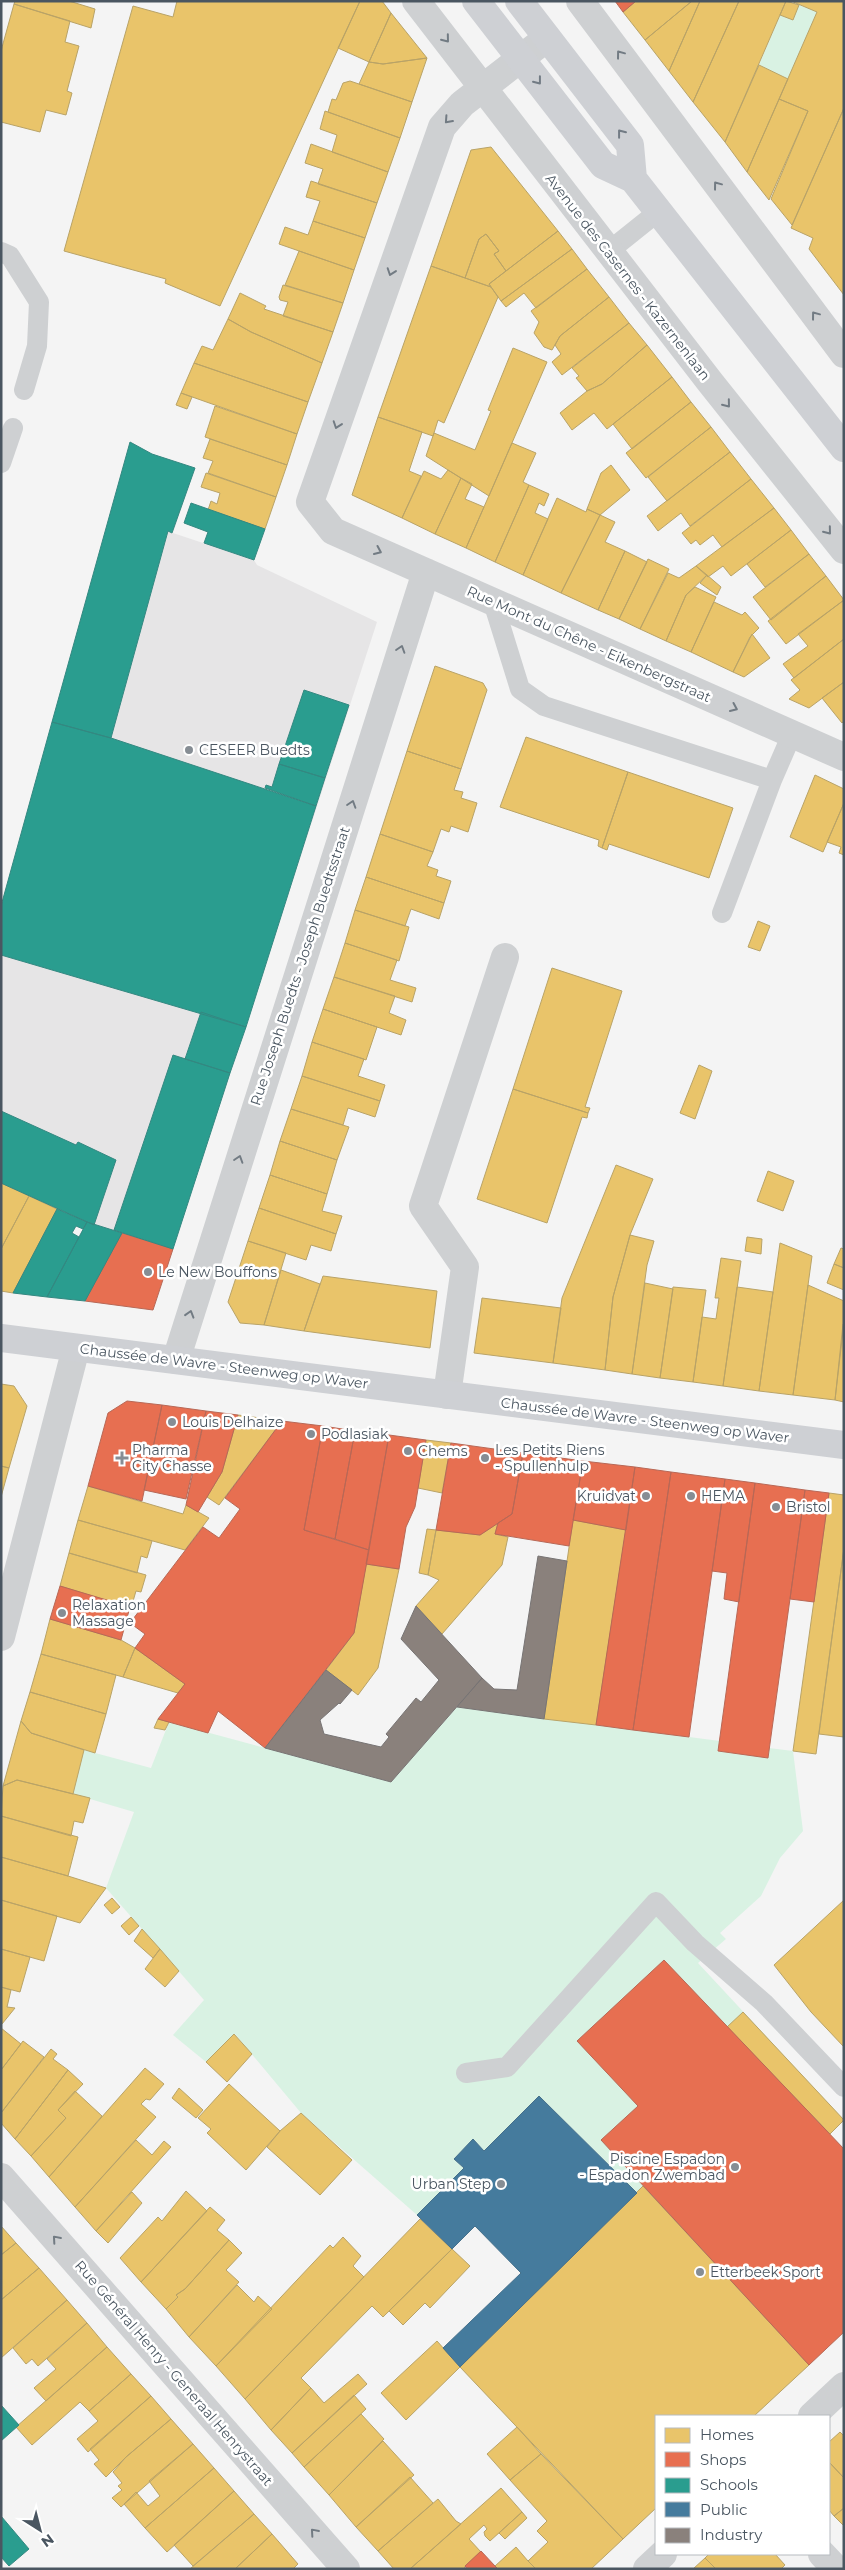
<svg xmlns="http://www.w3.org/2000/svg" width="845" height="2570" viewBox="0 0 845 2570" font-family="Montserrat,sans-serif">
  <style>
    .education { fill: #e6e5e6 }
    .green { fill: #d9f2e3 }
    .homes { fill: #e9c46a; stroke: #b9a367 }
    .shops { fill: #e76f51; stroke: #b86856 }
    .schools { fill: #2a9d8f; stroke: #348881 }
    .public { fill: #457b9d; stroke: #46708b }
    .industry { fill: #8a817c; stroke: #777474 }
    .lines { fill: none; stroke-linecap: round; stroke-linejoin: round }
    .lane { stroke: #ced0d2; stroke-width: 20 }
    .street { stroke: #ced0d2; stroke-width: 28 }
    .secondary { stroke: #ced0d4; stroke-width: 28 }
    .oneway { stroke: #727b83 }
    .oneway2 { stroke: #727b84 }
    .poi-dot { fill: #868d94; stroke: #fff; stroke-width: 2 }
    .labels { text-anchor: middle; stroke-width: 5; stroke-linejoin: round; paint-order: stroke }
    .street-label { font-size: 14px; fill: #4a5661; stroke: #fff }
    .poi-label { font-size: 14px; fill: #4a5661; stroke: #fff; text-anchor: start }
  </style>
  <rect width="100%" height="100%" fill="#f4f4f4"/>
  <path class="education" d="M130 442 152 454 195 468 173 533 254 560 257 565 377 622 173 1249 94 1225 1 1183V906Z"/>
  <path class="green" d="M799 5 817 12 788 79 759 65 780 15 793 20Z
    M457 1707 720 1741 718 1751 768 1758 769 1748 793 1751 803 1831 780 1858 761 1896 720 1933 726 1939 698 1963 844 2120 830 2134 844 2149V2332L754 2416H656V2508L623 2539 460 2367 637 2193 539 2096 484 2151 473 2140 454 2159 464 2168 417 2215 301 2113 235 2034 206 2062 173 2035 204 2000 106 1888 134 1812 73 1794 84 1750 151 1768 169 1722 391 1782Z"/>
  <path class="homes" d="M15 1H69L95 9 91 28 14 4Z
    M177 1H360L220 306 165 283 166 279 64 251 133 6 173 17Z
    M360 1H382L391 13 369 62 338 48Z
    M636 1H692L645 40 623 12Z
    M692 1H700L669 71 645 40Z
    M700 1H739L693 102 669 71Z
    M739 1H786L725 142 693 102Z
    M786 1 799 5 793 20 780 15Z
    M791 1H844V108L792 225 771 199 808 111 779 99 817 12Z
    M14 4 70 21 65 42 79 46 67 91 72 93 66 115 46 110 40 132 1 122V51Z
    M391 13 427 58 383 64 369 62Z
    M427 58 412 102 359 84 369 62 383 64Z
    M759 65 788 79 747 172 725 142Z
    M350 81 412 102 400 138 328 112 332 99 336 100 343 83Z
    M779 99 808 111 769 200 747 172Z
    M844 108V295L809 249 813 238 791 228Z
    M325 111 400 138 388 172 332 152 337 135 320 129Z
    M311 144 388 172 377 203 318 184 323 169 305 163Z
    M491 147 558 231 506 271 494 254 499 251 486 234 479 239 465 278 431 266 471 150Z
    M311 181 377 203 365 238 313 221 320 201 306 197Z
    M313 221 365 238 354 270 279 244 285 227 308 235Z
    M558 231 572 249 501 301 489 284Z
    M486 234 499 251 494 254 506 271 489 284 491 287 465 278 479 239Z
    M572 249 587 269 536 308 524 293 506 307 501 301Z
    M299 251 354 270 343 303 285 285Z
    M431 266 491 287 498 297 444 423 438 420 433 436 378 417Z
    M587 269 609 297 560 336 552 350 544 347 534 333 539 322 531 311Z
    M283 285 343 303 333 332 283 316 288 302 280 300 279 297Z
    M240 293 266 306 264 309 333 332 322 363 251 332 228 319Z
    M609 297 629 323 562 375 552 362 561 354 555 345 560 336Z
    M228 319 251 332 322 363 308 402 194 363 202 346 213 350Z
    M629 323 647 345 602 384 587 391 576 378 579 376 572 368Z
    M647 345 672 377 607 429 594 413 572 430 560 413 587 391 602 384Z
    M513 348 547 362 489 496 426 456 434 433 475 450 491 411 488 410Z
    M194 363 308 402 297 434 181 393Z
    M672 377 691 402 632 449 613 424Z
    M181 393 192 397 187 409 176 405Z
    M691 402 711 427 646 478 626 453Z
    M215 406 297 434 287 465 205 437Z
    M378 417 422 432 409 471 421 476 402 518 352 495Z
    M711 427 730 452 667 501 648 477Z
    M210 439 287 465 276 497 208 473 213 461 203 458Z
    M512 443 536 453 523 482 529 485 495 562 466 548Z
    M730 452 751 479 690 526 681 513 658 531 647 516Z
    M611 465 630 490 600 515 587 509 601 473Z
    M448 470 461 478 435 534 402 518 424 471 441 479Z
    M206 473 276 497 265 529 208 510 211 501 217 504 220 493 201 487Z
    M461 478 472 484 465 499 484 507 466 548 435 534Z
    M751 479 774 508 722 547 713 535 700 545 696 540 691 544 682 533Z
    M529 485 549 494 544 506 539 503 535 513 548 519 523 575 495 562Z
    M557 498 586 512 587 509 600 515 561 593 523 575Z
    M774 508 791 530 731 576 723 566 708 577 696 566Z
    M600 515 615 522 605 542 625 551 598 610 561 593Z
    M791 530 809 554 765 587 747 564Z
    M625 551 647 562 619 619 598 610Z
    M809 554 826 576 771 620 753 597Z
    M648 559 669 569 640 629 619 619Z
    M696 566 707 575 686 595 666 641 640 629 668 573 679 578Z
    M707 575 721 587 717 595 700 583Z
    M826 576 844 600 786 644 768 621Z
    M695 587 716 597 691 652 666 641 686 595Z
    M844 600V639L794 678 783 664 808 646 798 634Z
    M714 602 742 615 745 612 759 628 750 637 733 672 691 652Z
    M752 634 770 658 744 677 733 672Z
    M844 639V682L809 708 789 699 800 690 791 680Z
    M435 666 483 683 487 690 461 769 407 751Z
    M844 682V721L842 723 822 698Z
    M526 737 628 772 602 848 598 846 599 840 500 807Z
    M407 751 461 769 454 790 463 792 461 798 477 803 468 832 451 826 449 832 441 829 433 852 380 834Z
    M628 772 733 808 709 878 609 844 607 850 602 848Z
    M815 775 844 789V803L823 852 790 837Z
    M844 803V855L839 853 841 847 827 842Z
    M380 834 433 852 427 866 438 870 436 876 451 881 444 903 366 877Z
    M366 877 444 903 439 919 411 909 405 926 355 910Z
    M355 910 409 927 399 961 345 943Z
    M758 921 770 926 760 951 748 947Z
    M345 943 397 960 390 980 416 988 412 1002 334 977Z
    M552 968 622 991 585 1107 590 1108 588 1113 513 1089Z
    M334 977 395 996 389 1013 406 1020 401 1035 323 1009Z
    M323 1009 377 1027 366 1060 312 1042Z
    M312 1042 364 1059 358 1076 385 1085 380 1101 302 1076Z
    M699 1065 712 1071 695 1119 680 1113Z
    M302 1076 380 1101 375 1117 348 1108 343 1125 291 1109Z
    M513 1089 588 1113 587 1118 582 1117 547 1223 477 1199Z
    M291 1109 349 1127 337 1160 280 1141Z
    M280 1141 337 1160 327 1194 270 1175Z
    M616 1165 653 1179 630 1235 613 1297 605 1370 553 1363 562 1298Z
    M768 1171 794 1181 783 1211 757 1201Z
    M270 1175 327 1194 322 1211 342 1216 336 1234 259 1208Z
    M1 1183 29 1196 1 1249Z
    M29 1196 57 1209 13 1293 1 1291V1249Z
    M259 1208 336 1234 331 1251 311 1245 306 1260 248 1241Z
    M630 1235 654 1241 647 1265 632 1374 605 1370 613 1297Z
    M747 1237 762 1239 761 1254 745 1251Z
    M248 1241 286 1253 264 1325 240 1323 228 1302Z
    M780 1243 812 1256 793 1395 759 1391Z
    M841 1248 844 1249V1268L834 1264Z
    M721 1258 741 1261 723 1386 693 1382 702 1317 716 1319 719 1298H715Z
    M834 1264 844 1268V1290L827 1283Z
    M281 1270 320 1284 304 1331 264 1325Z
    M323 1276 437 1291 430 1348 304 1331Z
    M645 1283 673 1289 660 1378 632 1374Z
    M808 1285 844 1301V1322L835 1400 793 1395Z
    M673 1287 706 1290 693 1382 660 1378Z
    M737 1287 773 1292 759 1391 723 1386Z
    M482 1298 561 1308 553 1363 474 1353Z
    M843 1324H844V1402L835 1400Z
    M1 1384 14 1386 27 1406 9 1468 1 1466Z
    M238 1415 282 1421 219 1505 207 1497 222 1472Z
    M426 1440 451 1443 442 1493 418 1488Z
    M1 1466 9 1468 1 1497Z
    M88 1486 183 1514 186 1505 209 1518 185 1550 78 1520Z
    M829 1493 844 1495V1548L816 1754 793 1751Z
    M78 1520 152 1541 147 1558 141 1556 137 1573 69 1553Z
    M573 1520 626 1530 596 1725 544 1719Z
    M498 1523 495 1534 508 1537 502 1565 442 1634 416 1606 439 1580 428 1575 436 1530 480 1535Z
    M427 1529 436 1530 428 1575 419 1573Z
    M844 1548V1737L819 1734Z
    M69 1553 146 1575 141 1592 136 1591 131 1608 60 1586Z
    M366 1564 399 1569 378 1668 358 1695 326 1670 354 1633Z
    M50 1619 121 1640 135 1648 123 1677 41 1654Z
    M135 1648 185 1684 178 1693 123 1677Z
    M41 1654 116 1675 106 1714 30 1692Z
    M30 1692 106 1714 95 1753 31 1733 21 1721Z
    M158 1719 169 1722 165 1730 154 1728Z
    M21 1721 31 1733 84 1750 73 1794 17 1780 3 1786Z
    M17 1780 90 1798 83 1823 74 1821 71 1836 1 1816 3 1786Z
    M1 1816 78 1837 68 1876 1 1857Z
    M1 1857 68 1876 106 1888 80 1923 1 1900Z
    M112 1898 120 1907 112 1914 104 1905Z
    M1 1900 57 1916 44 1961 1 1949Z
    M844 1900V2047L811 2012 774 1965Z
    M131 1917 139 1926 129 1935 121 1926Z
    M142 1929 160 1949 153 1958 134 1941Z
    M1 1949 30 1957 20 1992 1 1987Z
    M160 1949 179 1971 165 1987 145 1969Z
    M1 1987 11 1990 7 2007 15 2008 2 2024Z
    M743 2012 844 2120 830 2134 727 2027Z
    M1 2028 21 2044 1 2070Z
    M234 2034 252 2054 227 2082 206 2062Z
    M23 2041 44 2057 1 2113V2070Z
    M51 2049 57 2054 53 2059 68 2070 15 2139 1 2123V2113Z
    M145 2068 164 2084 150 2100 146 2099 141 2104 156 2117 75 2207 49 2177Z
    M68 2070 83 2084 58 2110 66 2118 31 2156 15 2139Z
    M229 2084 280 2131 246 2170 207 2133 211 2129 198 2118Z
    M179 2088 203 2110 196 2118 172 2098Z
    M75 2091 102 2116 49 2177 31 2156 66 2118 58 2110Z
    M301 2113 352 2160 320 2195 267 2147 280 2131Z
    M136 2140 152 2155 164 2141 171 2147 96 2231 75 2207Z
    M643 2186 809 2365 754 2416H656V2508L623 2539 460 2367Z
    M186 2191 207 2211 141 2282 120 2258 158 2217 162 2221Z
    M132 2192 142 2203 108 2243 96 2231Z
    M210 2207 225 2220 217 2230 229 2240 185 2289 176 2295 178 2297 166 2309 141 2282Z
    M420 2219 452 2249 383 2317 372 2306 301 2378 311 2388 271 2430 245 2399Z
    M1 2226 16 2243 1 2255Z
    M343 2237 361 2256 353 2266 364 2277 245 2399 216 2366 330 2245 333 2248Z
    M229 2240 242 2253 226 2270 239 2282 189 2337 166 2309 178 2297 176 2295 185 2289Z
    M16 2243 39 2268 1 2300V2255Z
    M452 2249 470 2266 430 2308 425 2303 403 2325 389 2311Z
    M39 2268 67 2300 1 2358V2300Z
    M237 2285 254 2302 258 2296 272 2309 216 2366 189 2337Z
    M67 2300 87 2323 38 2366 32 2359 26 2364 13 2348Z
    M87 2323 107 2347 46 2401 34 2388 56 2369 47 2359Z
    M437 2341 460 2367 406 2420 381 2393Z
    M107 2347 131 2374 89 2411 80 2402 32 2445 16 2427Z
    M131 2374 151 2396 88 2452 77 2439 98 2421 89 2411Z
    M358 2374 367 2384 292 2453 271 2430 311 2388 324 2403Z
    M354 2395 366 2409 304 2467 292 2453Z
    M151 2396 171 2419 126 2457 106 2477 94 2464 99 2460 90 2449Z
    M361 2414 384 2439 329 2495 304 2467Z
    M171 2419 193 2444 121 2507 112 2498 122 2490 118 2486 122 2483 113 2472 126 2457Z
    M517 2427 541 2454 510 2480 487 2454Z
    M840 2432 844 2436V2478L829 2462V2442Z
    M383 2441 414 2475 356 2527 329 2495Z
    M193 2444 214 2468 145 2528 124 2504 136 2492 148 2506 160 2496 149 2481Z
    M541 2454 623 2539 591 2569H536L528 2561 548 2542 537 2531 547 2521 510 2480Z
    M829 2462 844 2478V2508L834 2516 829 2510Z
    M214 2468 234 2491 167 2552 145 2528Z
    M410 2477 433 2503 378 2551 356 2527Z
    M501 2488 522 2512 490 2541 485 2536 484 2532 487 2529 484 2525 469 2539 481 2552 463 2569H410Z
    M234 2491 254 2514 193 2566 174 2545Z
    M438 2499 456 2521 461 2524 410 2569H394L378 2551Z
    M844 2508V2526L834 2516Z
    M522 2512 527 2518 505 2539 499 2533Z
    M254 2514 272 2534 235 2569H190Z
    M272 2534 298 2564 293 2569H235Z
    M516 2547 528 2561 536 2569H498L495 2566Z
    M709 2554H775L785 2565 781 2569H716L705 2558Z
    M705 2558 716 2569H693Z"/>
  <path class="shops" d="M615 1H636L623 12Z
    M122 1233 173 1249 153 1310 85 1301Z
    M127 1401 162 1405 142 1501 88 1486 108 1413Z
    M162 1405 206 1411 186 1499 144 1490Z
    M206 1411 238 1415 222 1472 198 1512 186 1505Z
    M282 1421 323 1426 304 1530 369 1550 354 1633 265 1748 218 1711 208 1733 158 1719 185 1684 135 1648 145 1634 130 1623 203 1527 219 1538 240 1509 225 1498Z
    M323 1426 355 1431 335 1539 304 1530Z
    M355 1431 389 1435 369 1550 335 1539Z
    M389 1435 426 1440 415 1507 406 1527 399 1569 366 1564Z
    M451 1443 523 1453 512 1514 480 1535 436 1530Z
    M523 1453 583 1461 569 1546 495 1534 498 1523 512 1514Z
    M583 1461 635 1467 626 1530 573 1520Z
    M635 1467 671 1472 633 1730 596 1725Z
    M671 1472 725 1479 689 1737 633 1730Z
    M725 1479 755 1483 739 1602 724 1599 727 1573 712 1571Z
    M755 1483 805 1490 768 1758 718 1751Z
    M805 1490 829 1493 814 1602 790 1599Z
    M60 1586 130 1607 121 1640 50 1619Z
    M664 1960 844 2149V2332L809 2365 601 2140 638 2106 577 2041Z
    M481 2551 495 2566 498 2569H467L465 2566Z"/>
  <path class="schools" d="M130 442 152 454 195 468 172 533 168 531 111 738 52 722Z
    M191 503 265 529 254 560 204 543 208 532 184 523Z
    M304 690 349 705 325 778 279 764Z
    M52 722 111 738 316 806 246 1027 1 955V906Z
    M279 764 325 778 316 806 265 788 266 785 272 787Z
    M201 1012 246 1027 230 1073 185 1059Z
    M173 1055 230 1073 173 1249 114 1230Z
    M1 1111 76 1145 78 1142 116 1160 94 1225 1 1183Z
    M57 1209 87 1222 83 1229 76 1226 72 1233 79 1237 70 1254 47 1297 13 1293Z
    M87 1222 122 1233 85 1301 47 1297Z
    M1 2405 19 2425 1 2441Z
    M1 2516 29 2549 9 2566 1 2557Z"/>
  <path class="public" d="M539 2096 637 2193 460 2367 443 2348 521 2273 475 2226 452 2249 417 2215 464 2168 454 2159 473 2139 484 2151Z"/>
  <path class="industry" d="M538 1556 567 1561 544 1719 457 1707 482 1678 494 1689 517 1690Z
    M416 1606 482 1678 391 1782 265 1748 326 1670 352 1690 340 1704 339 1703 320 1720 324 1734 381 1747 389 1737 386 1734 416 1698 421 1702 439 1680 401 1639Z"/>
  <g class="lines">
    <path class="lane" d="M609 251 659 211
      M1 252 10 256 39 302 37 346 24 390
      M1 463 13 428
      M493 602 520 689 544 706 772 780 792 734
      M722 913 772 780
      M466 2073 507 2067 656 1902 695 1943 764 2003 844 2087"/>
    <path class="street" d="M416 1 710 382 844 550
      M580 1 844 354
      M547 38 462 104 442 127 310 502 333 531 844 757
      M176 1360 426 572
      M447 1395 465 1267 423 1206 505 957
      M1 1637 76 1348
      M1 2177 346 2569
      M812 2416 844 2386
      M822 2554 836 2569
      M647 2569 663 2554"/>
    <path class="secondary" d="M476 1 603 165 633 179 844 448
      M519 1 630 145 633 179
      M1 1338 844 1445"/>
  </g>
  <defs><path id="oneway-chevron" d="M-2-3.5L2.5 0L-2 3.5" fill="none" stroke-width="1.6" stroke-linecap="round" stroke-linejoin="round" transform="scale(1.25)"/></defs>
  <g class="oneway">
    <use href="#oneway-chevron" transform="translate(446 39) rotate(51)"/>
    <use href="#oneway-chevron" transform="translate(620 54) rotate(-127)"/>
    <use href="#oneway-chevron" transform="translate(448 120) rotate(132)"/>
    <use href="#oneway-chevron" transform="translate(717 185) rotate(-127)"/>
    <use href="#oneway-chevron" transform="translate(391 272) rotate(109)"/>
    <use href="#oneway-chevron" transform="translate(815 315) rotate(-127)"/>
    <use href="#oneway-chevron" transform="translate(727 404) rotate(51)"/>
    <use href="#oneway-chevron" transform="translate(337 425) rotate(109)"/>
    <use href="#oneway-chevron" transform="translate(828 531) rotate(51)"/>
    <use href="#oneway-chevron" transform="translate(378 551) rotate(24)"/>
    <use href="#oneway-chevron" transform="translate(401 649) rotate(-72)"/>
    <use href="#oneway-chevron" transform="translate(734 708) rotate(24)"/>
    <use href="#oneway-chevron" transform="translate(352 804) rotate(-72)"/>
    <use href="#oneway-chevron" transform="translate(239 1159) rotate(-72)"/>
    <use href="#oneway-chevron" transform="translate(190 1314) rotate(-73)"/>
    <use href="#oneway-chevron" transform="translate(56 2239) rotate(-131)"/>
    <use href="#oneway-chevron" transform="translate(314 2532) rotate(-131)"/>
  </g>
  <g class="oneway2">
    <use href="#oneway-chevron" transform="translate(538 81) rotate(52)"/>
    <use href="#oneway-chevron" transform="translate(621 133) rotate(-128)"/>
  </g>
  <g class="poi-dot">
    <circle cx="189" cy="750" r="5"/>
    <circle cx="148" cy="1272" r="5"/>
    <circle cx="172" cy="1422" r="5"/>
    <circle cx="311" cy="1434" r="5"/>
    <circle cx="408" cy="1451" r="5"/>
    <path d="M119.5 1450.5h5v5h5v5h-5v5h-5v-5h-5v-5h5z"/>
    <circle cx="485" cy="1458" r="5"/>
    <circle cx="646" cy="1496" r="5"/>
    <circle cx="691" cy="1496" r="5"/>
    <circle cx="776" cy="1507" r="5"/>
    <circle cx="62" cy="1613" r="5"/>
    <circle cx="735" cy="2167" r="5"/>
    <circle cx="501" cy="2184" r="5"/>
    <circle cx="700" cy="2272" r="5"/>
  </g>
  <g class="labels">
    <g class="street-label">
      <text transform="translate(628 277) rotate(52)" y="5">Avenue des Casernes - Kazernenlaan</text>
      <text transform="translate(589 644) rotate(24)" y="5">Rue Mont du Chêne - Eikenbergstraat</text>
      <text transform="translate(300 966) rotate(-72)" y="5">Rue Joseph Buedts - Joseph Buedtsstraat</text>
      <text transform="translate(224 1366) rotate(7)" y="5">Chaussée de Wavre - Steenweg op Waver</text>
      <text transform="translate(645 1420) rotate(7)" y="5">Chaussée de Wavre - Steenweg op Waver</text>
      <text transform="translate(174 2373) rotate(49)" y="5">Rue Général Henry - Generaal Henrystraat</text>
    </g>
    <g class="poi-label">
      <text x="199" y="755">CESEER Buedts</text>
      <text x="158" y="1277">Le New Bouffons</text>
      <text x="182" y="1427">Louis Delhaize</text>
      <text x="321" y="1439">Podlasiak</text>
      <text x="132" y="1455">Pharma<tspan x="132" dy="16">City Chasse</tspan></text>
      <text x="495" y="1455">Les Petits Riens<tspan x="495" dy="16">- Spullenhulp</tspan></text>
      <text x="418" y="1456">Chems</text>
      <text x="636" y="1501" text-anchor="end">Kruidvat</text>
      <text x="701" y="1501">HEMA</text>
      <text x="786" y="1512">Bristol</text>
      <text x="72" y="1610">Relaxation<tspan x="72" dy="16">Massage</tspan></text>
      <text x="725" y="2164" text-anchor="end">Piscine Espadon<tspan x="725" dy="16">- Espadon Zwembad</tspan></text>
      <text x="491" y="2189" text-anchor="end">Urban Step</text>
      <text x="710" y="2277">Etterbeek Sport</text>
    </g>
  </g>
  <rect width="845" height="2570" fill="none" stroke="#4a5661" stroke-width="5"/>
  <rect x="655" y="2415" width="175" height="140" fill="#ffffff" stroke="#b7bbc0"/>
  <rect x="665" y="2428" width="25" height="15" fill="#e9c46a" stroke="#b7bbc0"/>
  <text x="700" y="2440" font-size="15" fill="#4a5661">Homes</text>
  <rect x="665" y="2452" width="25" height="15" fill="#e76f51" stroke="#b7bbc0"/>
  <text x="700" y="2465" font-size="15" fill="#4a5661">Shops</text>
  <rect x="665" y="2478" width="25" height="15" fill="#2a9d8f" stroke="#b7bbc0"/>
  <text x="700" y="2490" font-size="15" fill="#4a5661">Schools</text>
  <rect x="665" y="2502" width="25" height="15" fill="#457b9d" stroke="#b7bbc0"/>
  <text x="700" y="2515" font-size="15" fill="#4a5661">Public</text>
  <rect x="665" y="2528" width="25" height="15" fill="#8a817c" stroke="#b7bbc0"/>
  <text x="700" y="2540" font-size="15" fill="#4a5661">Industry</text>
  <g transform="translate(40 2530) rotate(144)" stroke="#ffffff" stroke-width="4" paint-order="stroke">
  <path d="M0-4L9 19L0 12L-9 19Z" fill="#4a5661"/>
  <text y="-8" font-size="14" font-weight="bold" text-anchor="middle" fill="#4a5661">N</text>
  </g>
</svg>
